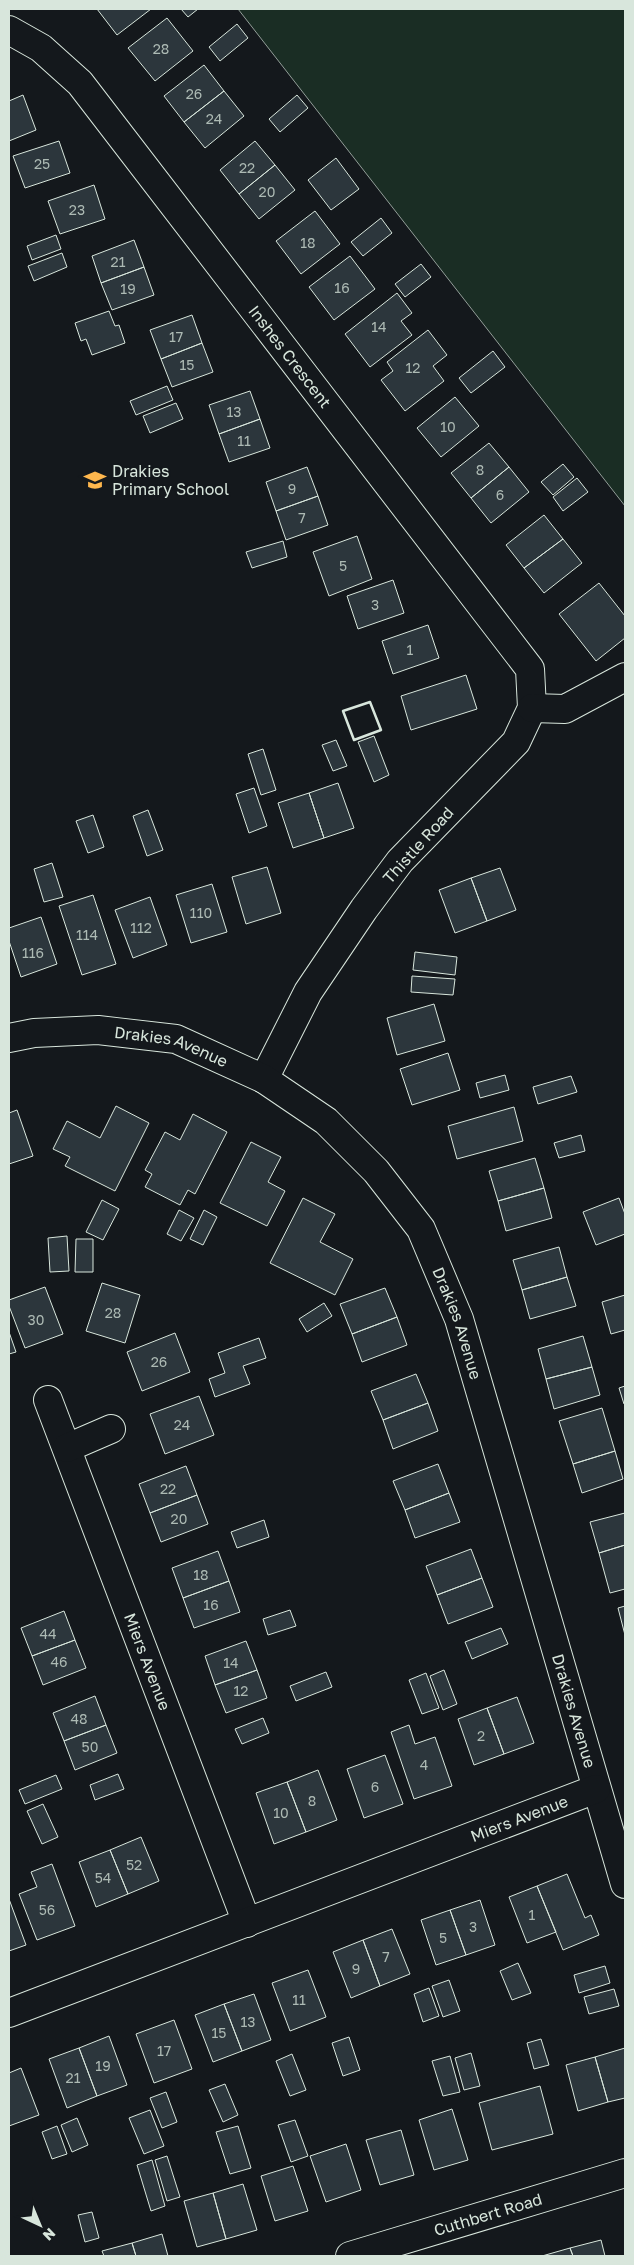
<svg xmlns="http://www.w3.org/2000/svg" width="634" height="2265" viewBox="0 0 634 2265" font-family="'Golos Text',sans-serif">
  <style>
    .green { fill: #1a2d24; stroke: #939e99 }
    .building { fill: #2c363c; stroke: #d8e6dc }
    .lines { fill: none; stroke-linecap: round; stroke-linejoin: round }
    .street-casing { stroke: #d8e6dc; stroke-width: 30 }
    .street { stroke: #14181c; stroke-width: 28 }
    .wall { stroke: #d8e6dc; stroke-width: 2.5 }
    .labels { text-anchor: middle; stroke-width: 4; stroke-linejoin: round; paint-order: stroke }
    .number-label { font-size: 14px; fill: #adbab4 }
    .street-label { font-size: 16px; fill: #d8e6dc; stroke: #14181c }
    .poi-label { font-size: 16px; fill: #d8e6dc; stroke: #14181c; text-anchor: start }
  </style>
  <rect width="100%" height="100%" fill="#14181c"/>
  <path class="green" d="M238 9H625V506Z"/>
  <path class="building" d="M97 9H151L117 35Z
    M181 9H198L188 17Z
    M167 18 193 51 155 81 128 48Z
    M237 24 248 38 220 61 209 47Z
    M204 65 224 91 184 122 164 96Z
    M224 91 244 116 205 148 184 122Z
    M23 95 36 130 9 141V101Z
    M297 95 308 108 280 132 269 119Z
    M59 141 70 173 25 188 13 156Z
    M255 141 275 165 239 194 220 170Z
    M336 158 359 189 331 210 308 180Z
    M275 165 295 190 259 219 239 194Z
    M94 185 105 219 60 234 48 201Z
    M315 211 340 244 301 274 276 241Z
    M381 218 392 233 363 256 351 242Z
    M56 235 61 249 32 260 27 246Z
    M134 240 144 267 101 283 92 256Z
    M62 253 67 267 34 281 28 266Z
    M350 256 375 289 334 320 309 287Z
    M421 264 431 277 405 297 395 284Z
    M144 267 154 295 112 310 101 283Z
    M397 293 412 313 401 321 412 335 370 367 345 334Z
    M109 311 115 326 119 325 125 343 92 355 86 339 81 341 75 323Z
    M192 315 202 343 161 359 150 330Z
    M428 330 447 355 433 366 444 381 405 411 381 380 393 371 387 362Z
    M202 343 213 372 172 387 161 359Z
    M493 351 505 367 471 393 459 378Z
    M167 386 173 400 136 415 130 401Z
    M250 391 260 419 219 434 209 405Z
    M455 397 479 426 441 457 417 428Z
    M176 403 183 419 150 433 143 416Z
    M260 419 270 448 229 462 219 434Z
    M489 443 509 467 471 498 451 473Z
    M563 464 574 477 553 495 541 482Z
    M307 467 318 496 276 511 266 482Z
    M509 467 529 492 491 523 471 498Z
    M577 478 588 492 563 511 553 497Z
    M318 496 328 525 286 540 276 511Z
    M544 515 563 539 524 568 506 545Z
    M357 536 372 579 329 596 313 552Z
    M563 539 582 563 544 593 524 568Z
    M283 541 287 557 252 568 246 552Z
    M393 580 404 613 358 629 347 596Z
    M599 583 625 616V638L596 661 559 614Z
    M428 625 439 658 393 674 382 641Z
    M466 675 477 709 411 730 401 696Z
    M374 736 389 775 374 782 358 742Z
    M336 740 347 766 333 771 322 745Z
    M263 749 276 790 261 795 248 754Z
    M338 783 354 828 324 838 309 793Z
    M254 788 267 826 249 833 236 794Z
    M309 793 324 838 293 848 278 803Z
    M148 810 163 850 147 856 133 816Z
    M93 815 104 847 88 853 76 821Z
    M52 863 63 897 44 902 34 869Z
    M267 867 281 913 246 924 232 877Z
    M500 868 516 910 487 921 471 878Z
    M471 878 487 921 455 933 439 890Z
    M212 884 227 932 191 943 176 895Z
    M93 895 116 964 82 975 59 906Z
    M150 897 167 945 133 958 115 910Z
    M41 917 57 964 21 977 9 941V928Z
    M415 952 457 957 455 975 413 970Z
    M412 976 455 979 453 995 411 992Z
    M434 1004 445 1041 397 1055 387 1018Z
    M448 1053 460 1090 412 1105 400 1069Z
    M505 1075 509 1090 480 1098 476 1083Z
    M571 1076 577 1092 538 1104 533 1087Z
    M116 1106 149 1123 115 1191 65 1166 70 1157 53 1149 67 1121 100 1138Z
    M514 1107 523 1141 457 1159 448 1126Z
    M17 1110 33 1156 9 1164V1113Z
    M193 1114 227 1132 195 1194 188 1190 180 1205 145 1187 152 1174 145 1170 165 1132 180 1140Z
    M581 1135 585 1151 559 1158 554 1143Z
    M251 1142 281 1157 268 1182 285 1191 267 1226 220 1203Z
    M535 1158 544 1188 498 1201 489 1171Z
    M544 1188 552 1218 506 1231 498 1201Z
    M303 1198 335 1214 320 1242 353 1259 335 1295 270 1263Z
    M619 1198 625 1214V1234L596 1245 583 1212Z
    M102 1200 119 1209 103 1240 86 1232Z
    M179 1210 194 1218 181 1241 167 1234Z
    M204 1210 217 1217 203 1245 190 1239Z
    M67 1236 69 1271 50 1272 48 1238Z
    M76 1239H93V1272H75Z
    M559 1247 567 1277 522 1290 513 1260Z
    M567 1277 576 1306 530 1319 522 1290Z
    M102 1283 140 1295 125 1343 86 1331Z
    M45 1287 63 1334 25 1348 9 1306V1300Z
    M385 1288 397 1317 352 1334 340 1304Z
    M625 1295V1330L611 1334 602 1302Z
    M324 1303 332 1316 307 1332 299 1319Z
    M397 1317 407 1345 362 1362 352 1334Z
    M9 1332 16 1352 9 1354Z
    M175 1333 190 1372 142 1391 127 1352Z
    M583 1336 592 1367 546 1379 538 1349Z
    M259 1338 266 1358 243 1366 250 1384 215 1397 209 1379 225 1373 218 1353Z
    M592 1367 600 1395 554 1409 546 1379Z
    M416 1374 428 1403 383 1420 371 1391Z
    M625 1386V1403L624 1404 619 1388Z
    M199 1396 214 1435 165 1454 150 1414Z
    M428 1403 438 1431 393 1449 383 1420Z
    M602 1408 615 1451 573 1464 559 1421Z
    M615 1451 623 1479 582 1493 573 1464Z
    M438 1464 449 1493 405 1510 393 1481Z
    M186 1466 197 1495 150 1513 139 1484Z
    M449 1493 460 1522 415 1538 405 1510Z
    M197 1495 208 1524 161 1542 150 1513Z
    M625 1513V1545L599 1553 590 1522Z
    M264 1520 269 1537 237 1548 231 1532Z
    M625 1545V1589L610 1593 599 1553Z
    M471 1549 482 1578 437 1595 426 1566Z
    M218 1551 229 1581 183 1598 172 1568Z
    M482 1578 493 1607 448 1624 437 1595Z
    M229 1581 240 1612 194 1628 183 1598Z
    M625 1606V1635L618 1608Z
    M290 1610 296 1626 268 1635 263 1619Z
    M64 1611 75 1640 32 1656 21 1628Z
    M501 1628 508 1644 472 1659 465 1642Z
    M75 1640 86 1668 43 1685 32 1656Z
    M246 1641 257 1670 215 1685 205 1656Z
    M257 1670 267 1698 226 1713 215 1685Z
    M444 1670 457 1704 443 1710 430 1676Z
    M326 1672 332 1687 296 1701 290 1686Z
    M426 1673 439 1708 422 1714 409 1680Z
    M95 1696 106 1725 64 1741 53 1713Z
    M517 1697 534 1743 504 1754 487 1708Z
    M487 1708 504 1754 474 1765 458 1719Z
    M263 1718 269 1733 242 1744 235 1729Z
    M106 1725 117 1753 75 1770 64 1741Z
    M409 1725 415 1744 435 1737 452 1786 414 1799 391 1732Z
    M385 1755 403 1804 364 1818 347 1769Z
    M318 1770 337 1820 306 1832 287 1782Z
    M118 1774 124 1789 95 1800 90 1785Z
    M56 1775 62 1789 25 1804 19 1790Z
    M287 1782 306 1832 274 1844 256 1793Z
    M43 1804 58 1837 42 1844 27 1811Z
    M141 1837 159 1881 128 1894 110 1850Z
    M110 1850 128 1894 96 1907 79 1862Z
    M52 1864 75 1926 37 1940 19 1894 37 1887 31 1872Z
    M567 1874 585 1918 591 1915 599 1935 563 1950 537 1886Z
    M537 1886 556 1932 527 1943 509 1897Z
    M9 1899 26 1945 9 1951Z
    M480 1900 495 1945 466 1955 450 1910Z
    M450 1910 466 1955 436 1965 421 1920Z
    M392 1929 410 1974 380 1986 363 1940Z
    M363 1940 380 1986 351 1998 333 1952Z
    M518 1963 531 1993 512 2000 500 1971Z
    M605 1966 610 1983 579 1993 574 1975Z
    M308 1970 326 2017 290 2031 272 1983Z
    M449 1980 460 2011 443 2017 432 1986Z
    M429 1988 439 2016 423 2022 414 1994Z
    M614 1989 619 2006 589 2014 584 1997Z
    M254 1994 271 2040 242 2051 224 2004Z
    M224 2004 242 2051 213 2062 195 2015Z
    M174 2020 192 2069 154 2083 136 2034Z
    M109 2036 127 2085 97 2096 79 2048Z
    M349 2037 360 2070 343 2076 332 2043Z
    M541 2039 549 2065 534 2069 527 2043Z
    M79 2048 97 2096 67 2108 49 2059Z
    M625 2048V2098L608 2102 595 2057Z
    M471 2053 480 2086 464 2090 455 2058Z
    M292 2054 306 2090 290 2096 276 2061Z
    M450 2056 460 2092 443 2096 432 2061Z
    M595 2057 608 2102 578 2111 566 2065Z
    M21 2068 39 2115 9 2126V2073Z
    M225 2084 238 2115 223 2122 209 2090Z
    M540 2086 553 2134 492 2150 479 2103Z
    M166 2092 177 2122 162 2128 150 2098Z
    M452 2109 468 2160 434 2170 419 2120Z
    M150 2110 164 2146 144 2154 129 2118Z
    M77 2118 88 2145 72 2152 61 2125Z
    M295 2120 308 2156 291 2162 278 2125Z
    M57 2126 67 2154 52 2159 42 2132Z
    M238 2126 251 2168 230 2174 216 2132Z
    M401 2130 414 2175 380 2185 366 2140Z
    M346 2144 361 2190 326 2202 310 2156Z
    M167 2156 180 2197 167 2201 155 2160Z
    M152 2160 165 2206 151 2211 137 2165Z
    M293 2166 308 2211 275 2221 261 2176Z
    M243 2184 257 2230 226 2239 213 2193Z
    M213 2193 226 2239 197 2247 184 2201Z
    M92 2212 99 2238 85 2242 78 2215Z
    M162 2234 168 2256H136L132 2243Z
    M601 2240 605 2256H573L570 2248Z
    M132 2243 136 2256H104L102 2251Z
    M570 2248 573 2256H542Z"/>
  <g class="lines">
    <g class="street-casing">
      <g id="street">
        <path id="s1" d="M9 30 41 48 80 83 530 669 532 708 516 742 400 861 364 909 308 992 264 1079"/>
        <path d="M532 708 565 709 625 677"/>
        <path id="s2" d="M9 1038 34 1033 98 1030 176 1039 264 1079 326 1121 376 1171 421 1229 459 1319 625 1884"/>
        <path id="s3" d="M48 1400 247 1923"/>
        <path d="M67 1448 111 1429"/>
        <path id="s4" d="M9 2013 596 1789"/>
        <path id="s5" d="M350 2256 625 2173"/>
      </g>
    </g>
    <use href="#street" class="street"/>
    <path class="wall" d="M370 702 381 730 354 740 343 711Z"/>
  </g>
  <defs>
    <g id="school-bare" transform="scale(1.725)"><path d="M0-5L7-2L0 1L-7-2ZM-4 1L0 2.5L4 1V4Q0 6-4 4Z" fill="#ffb74d" stroke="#14181c" stroke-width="2.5" paint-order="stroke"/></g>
  </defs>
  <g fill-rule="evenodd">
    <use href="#school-bare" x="95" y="480"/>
  </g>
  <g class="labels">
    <g class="number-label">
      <text x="161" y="54">28</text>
      <text x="194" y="99">26</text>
      <text x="214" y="124">24</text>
      <text x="42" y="169">25</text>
      <text x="247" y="173">22</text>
      <text x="267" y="197">20</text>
      <text x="77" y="215">23</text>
      <text x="308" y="248">18</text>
      <text x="118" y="267">21</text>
      <text x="342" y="293">16</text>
      <text x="128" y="294">19</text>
      <text x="379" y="332">14</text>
      <text x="176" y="342">17</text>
      <text x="187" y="370">15</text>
      <text x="413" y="373">12</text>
      <text x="234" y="417">13</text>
      <text x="448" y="432">10</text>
      <text x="244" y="446">11</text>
      <text x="480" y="475">8</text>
      <text x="292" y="494">9</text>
      <text x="500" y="500">6</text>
      <text x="302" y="523">7</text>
      <text x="343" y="571">5</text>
      <text x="375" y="610">3</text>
      <text x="410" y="655">1</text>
      <text x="201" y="918">110</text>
      <text x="141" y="933">112</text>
      <text x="87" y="940">114</text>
      <text x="33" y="958">116</text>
      <text x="113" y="1318">28</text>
      <text x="36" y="1325">30</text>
      <text x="159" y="1367">26</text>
      <text x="182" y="1430">24</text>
      <text x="168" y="1494">22</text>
      <text x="179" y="1524">20</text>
      <text x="201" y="1580">18</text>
      <text x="211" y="1610">16</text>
      <text x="48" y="1639">44</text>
      <text x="59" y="1667">46</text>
      <text x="231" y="1668">14</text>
      <text x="241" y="1696">12</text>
      <text x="79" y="1724">48</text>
      <text x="481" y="1741">2</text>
      <text x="90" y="1752">50</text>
      <text x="424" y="1770">4</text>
      <text x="375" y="1792">6</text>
      <text x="312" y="1806">8</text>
      <text x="281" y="1818">10</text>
      <text x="134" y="1870">52</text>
      <text x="103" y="1883">54</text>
      <text x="47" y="1915">56</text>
      <text x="532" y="1920">1</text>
      <text x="473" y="1932">3</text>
      <text x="443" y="1943">5</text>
      <text x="386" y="1962">7</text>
      <text x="356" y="1974">9</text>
      <text x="299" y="2005">11</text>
      <text x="248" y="2027">13</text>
      <text x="219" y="2038">15</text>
      <text x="164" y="2056">17</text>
      <text x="103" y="2071">19</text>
      <text x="73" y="2083">21</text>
    </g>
    <g class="street-label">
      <text dy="6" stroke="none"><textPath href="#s1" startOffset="434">Inshes Crescent</textPath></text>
      <text transform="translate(418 845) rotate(-48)" y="6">Thistle Road</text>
      <text dy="6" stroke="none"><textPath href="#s2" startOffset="165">Drakies Avenue</textPath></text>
      <text dy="6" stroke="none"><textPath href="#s2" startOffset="585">Drakies Avenue</textPath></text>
      <text dy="6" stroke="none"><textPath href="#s3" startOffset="280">Miers Avenue</textPath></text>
      <text dy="6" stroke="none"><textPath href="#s2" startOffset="990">Drakies Avenue</textPath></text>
      <text dy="6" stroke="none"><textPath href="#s4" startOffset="546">Miers Avenue</textPath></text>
      <text dy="6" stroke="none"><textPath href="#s5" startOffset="144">Cuthbert Road</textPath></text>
    </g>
    <g class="poi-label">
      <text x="112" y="477">Drakies<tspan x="112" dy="18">Primary School</tspan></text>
    </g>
  </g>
  <rect width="634" height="2265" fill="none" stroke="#d8e6dc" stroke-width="20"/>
  <g transform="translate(40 2225) rotate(136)" stroke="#14181c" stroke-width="4" paint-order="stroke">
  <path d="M0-4L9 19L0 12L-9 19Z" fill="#d8e6dc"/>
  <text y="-8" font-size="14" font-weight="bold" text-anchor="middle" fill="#d8e6dc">N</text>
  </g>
</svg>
